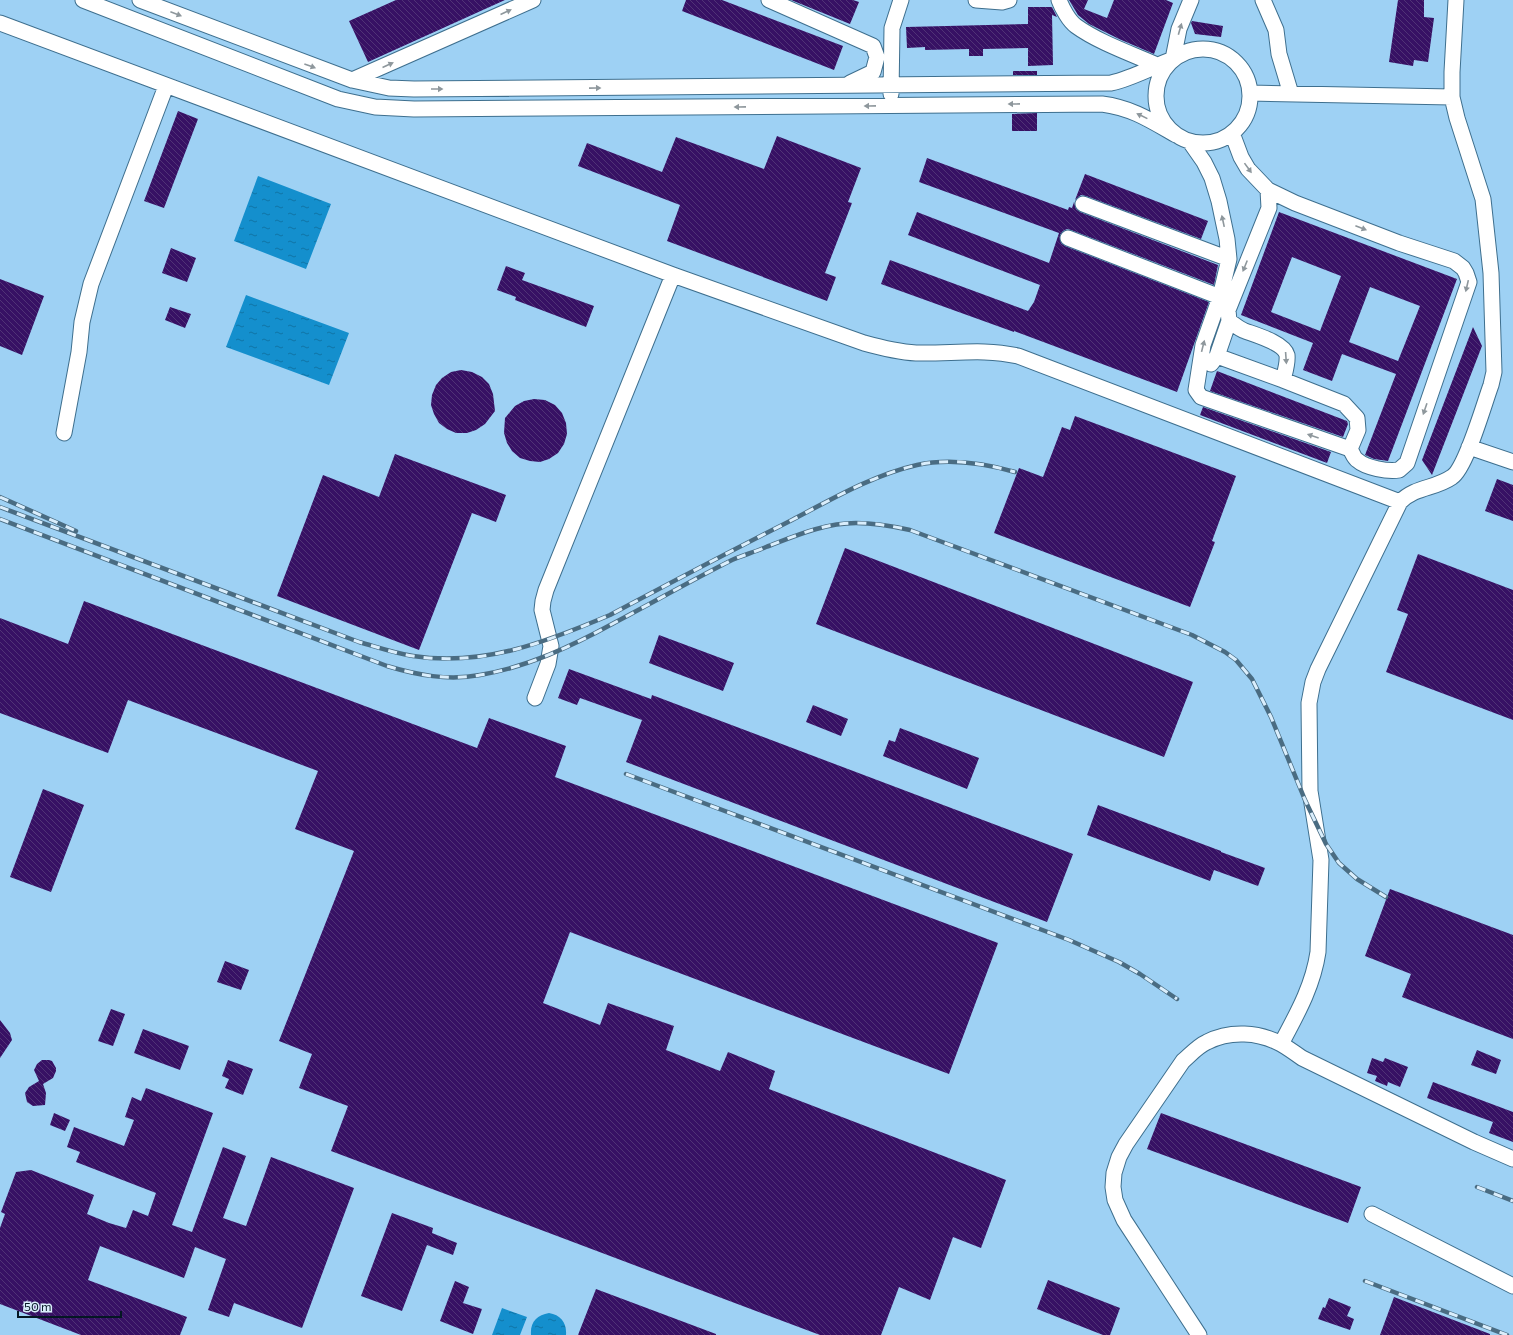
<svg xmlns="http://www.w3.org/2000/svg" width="1513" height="1335" viewBox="0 0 1513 1335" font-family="Commissioner,sans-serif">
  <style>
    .water { fill: url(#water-ripples) }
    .building { fill: url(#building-back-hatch); fill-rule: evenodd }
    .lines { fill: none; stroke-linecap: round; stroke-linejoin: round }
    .minor-casing { stroke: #3e6f8e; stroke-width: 17 }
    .minor { stroke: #fff; stroke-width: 15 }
    .rail-casing { stroke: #4a6c82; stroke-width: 4.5 }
    .rail { stroke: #daeefc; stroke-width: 3; stroke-dasharray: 9; stroke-linecap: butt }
    .oneway { fill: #8e979c }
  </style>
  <defs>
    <pattern id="water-ripples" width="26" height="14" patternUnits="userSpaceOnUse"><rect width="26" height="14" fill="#148fcd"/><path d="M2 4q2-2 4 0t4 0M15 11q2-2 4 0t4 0" fill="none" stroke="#1074a6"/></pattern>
    <pattern id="building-back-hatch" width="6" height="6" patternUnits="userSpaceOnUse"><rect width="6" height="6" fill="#371164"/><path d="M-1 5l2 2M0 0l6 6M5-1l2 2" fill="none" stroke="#503376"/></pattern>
  </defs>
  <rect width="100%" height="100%" fill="#9ed1f4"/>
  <path class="water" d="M258 176 331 204 306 269 234 241Z
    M246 295 349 333 329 385 226 347Z
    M502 1308 527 1317 520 1335H492Z
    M549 1313C561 1315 567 1323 566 1335H531C530 1322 537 1315 549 1313Z"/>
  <path class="building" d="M396 0H505L368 62 349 21Z
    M686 0H722L843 46 834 70 682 11Z
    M791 0H853L859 2 850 24Z
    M1069 0H1088L1084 9 1107 18 1114 0H1166L1173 3 1154 54 1119 39 1089 24 1078 15Z
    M1398 0H1424V17L1434 18 1428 62 1414 60 1413 66 1389 62Z
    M1028 7H1052L1057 17 1052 15 1053 65 1028 66V48L983 49V56H969V49L925 50V47L907 48 906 27 1028 24Z
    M1192 21 1223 26 1221 37 1195 34 1191 23Z
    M1013 71H1037V75H1013Z
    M178 111 198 119 164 208 144 201Z
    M1037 113V131H1012V114Z
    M777 136 861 168 848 202 852 203 825 273 836 277 827 301 667 241 680 205 578 166 587 143 662 172 676 137 764 169Z
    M927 158 1068 210 1069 207 1072 208 1074 202 1076 209 1080 212 1218 265 1214 285 1071 230 1067 229 1063 231 1060 235 1061 243 1065 246 1209 302 1177 392 1014 331V332L881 284 890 260 1028 311 1034 302 1040 285 908 235 917 212 1049 263 1059 233 919 182Z
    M1085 174 1208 221 1201 239 1086 196 1081 195 1075 200Z
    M1279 212 1457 279 1388 461 1374 459 1365 455 1396 374 1342 354 1332 381 1303 370 1313 343 1241 315ZM1292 257 1341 276 1320 331 1271 312ZM1370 287 1420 306 1398 361 1349 342Z
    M171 248 196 258 187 282 162 273Z
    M506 266 525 273 522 280 594 306 586 327 515 300 516 297 497 290Z
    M0 279 44 296 22 355 0 346Z
    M170 307 191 314 185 328 165 320Z
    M1473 327 1482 346 1432 475 1422 460Z
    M461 370 472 372 482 377 489 384 493 394 495 411 485 424 476 430 467 433H456L447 429 439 423 434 414 431 405 432 395 436 385 442 378 451 372Z
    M1217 371 1347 421 1348 424 1343 437 1210 391Z
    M534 399 545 400 555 405 562 413 566 423 567 434 564 444 558 453 549 459 540 462 530 461 520 458 512 451 507 443 504 433 505 418 515 406 524 401Z
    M1203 407 1331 452 1327 463 1200 415Z
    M1075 416 1236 476 1212 541 1215 542 1190 607 994 533 1019 468 1043 477 1062 427 1070 430Z
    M395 454 506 495 496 522 472 513 419 650 277 596 323 475 379 497Z
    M1497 479 1513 485V521L1485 511Z
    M845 548 1193 682 1164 757 816 624Z
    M1418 554 1513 590V720L1386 672 1408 614 1397 610Z
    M84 601 477 748 489 718 566 746 555 777 998 943 949 1074 570 932 543 1003 600 1025 608 1003 674 1026 666 1050 720 1071 728 1052 775 1071 769 1089 1006 1180 981 1248 953 1237 930 1300 899 1287 881 1335H820L331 1151 348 1106 299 1088 312 1054 279 1041 354 851 295 829 318 771 128 700 108 753 0 713V618L68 644Z
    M659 635 734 663 723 691 649 663Z
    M569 669 651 699 652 695 1073 854 1047 922 626 762 642 720 580 698 577 705 558 698Z
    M813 705 848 719 841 736 806 722Z
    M900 728 979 758 967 789 883 756 889 740 895 742Z
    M43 789 84 805 51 892 10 877Z
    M1098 805 1221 851V852L1265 868 1258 886 1214 870 1210 881 1087 835Z
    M1390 889 1513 935V1039L1402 997 1411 974 1365 956Z
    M225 961 249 970 241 990 217 982Z
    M111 1009 125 1014 113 1046 98 1041Z
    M0 1020 10 1033 12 1040 0 1058Z
    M143 1029 189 1046 180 1070 134 1053Z
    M1477 1050 1501 1060 1496 1074 1471 1065Z
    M1372 1058 1383 1062 1385 1058 1408 1067 1400 1087 1388 1082 1387 1086 1375 1081 1377 1076 1367 1073Z
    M42 1060H49L52 1061 56 1068V1071L53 1078 43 1084 46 1093 45 1105 33 1106 27 1102 25 1093 29 1087 39 1081 34 1070 37 1064Z
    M228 1060 253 1069 243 1095 225 1088 229 1079 222 1076Z
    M1433 1082 1513 1112V1142L1489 1133 1493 1122 1427 1098Z
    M146 1088 213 1113 172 1225 192 1232 223 1147 246 1156 223 1218 246 1226 271 1157 354 1188 302 1328 234 1303 229 1317 208 1310 226 1259 195 1247 184 1278 100 1246 88 1280 187 1317 180 1335H81L0 1304V1228L5 1214 1 1212 16 1172 31 1170 94 1195 87 1214 109 1223 126 1228 133 1210 148 1216 156 1193 76 1162 80 1152 67 1147 74 1127 124 1146 134 1120 125 1117 132 1097 141 1101Z
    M54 1113 70 1120 65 1131 50 1125Z
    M1161 1113 1361 1187 1348 1223 1147 1149Z
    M392 1213 433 1228 432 1233 457 1243 453 1255 427 1245 402 1311 361 1296Z
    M1048 1280 1120 1308 1110 1335H1103L1037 1309Z
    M455 1281 469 1287 463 1303 482 1309 473 1334 440 1321Z
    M596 1289 716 1334V1335H578Z
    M1394 1297 1490 1334V1335H1380Z
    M1329 1298 1351 1307 1347 1316 1354 1319 1350 1330 1318 1319 1323 1307 1325 1308Z"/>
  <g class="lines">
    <g class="minor-casing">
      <path id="minor" d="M83 0 338 99 375 107 414 109 1102 104C1132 108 1150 120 1176 135
        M140 0 352 80 389 88 414 89 1111 83C1133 78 1152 67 1173 59L1179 29 1191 0
        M769 0 873 46 877 57 873 72 850 83
        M976 0 1002 2 1009 0
        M1059 0C1062 8 1069 21 1076 26 1098 42 1132 54 1157 65
        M1263 0 1276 30 1279 54 1291 94
        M0 23 673 275 864 343C882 348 898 352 916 353 951 354 984 348 1018 356L1400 502
        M1156 96a47 47 0 1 1 94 0a47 47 0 1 1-94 0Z
        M352 80 533 0
        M1250 93 1452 97
        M891 94 892 28 901 0
        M1190 142 1204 162 1212 178 1219 201 1227 239 1229 259 1220 297 1203 345 1196 390 1201 397 1350 449
        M1268 190 1269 208 1228 310 1229 321C1234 324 1239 329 1245 331 1256 335 1284 343 1287 355 1288 363 1285 372 1283 380
        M1083 204 1229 259
        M1068 238 1220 297
        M1217 356 1283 380 1344 404 1357 418 1358 430 1350 449C1352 452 1354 458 1357 460 1366 468 1388 472 1399 470L1407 463 1469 282 1466 273 1463 268 1454 261 1399 243 1295 203 1268 190 1248 169 1241 157 1232 133
        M1211 364 1217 356 1229 321
        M64 433 79 352 82 322 91 284 166 86
        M1469 447 1513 462
        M535 698 548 664 551 646 542 610 543 601 546 590 673 275
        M1281 1044C1297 1014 1313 986 1318 952L1321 860 1310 791 1309 703 1313 682 1318 669 1400 502C1416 486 1435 489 1452 477 1466 468 1484 404 1491 385L1494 372 1491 273 1483 199 1457 118 1452 97V72L1456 0
        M1372 1214 1513 1286
        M1199 1335 1124 1220 1115 1200 1113 1187 1114 1173 1119 1157 1126 1144 1183 1061C1191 1054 1198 1046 1207 1042 1230 1030 1259 1032 1281 1044 1288 1048 1295 1053 1302 1058L1474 1142 1513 1159"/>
    </g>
    <use href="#minor" class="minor"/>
    <g class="rail-casing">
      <path id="rail" d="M0 497 76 531
        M0 507 359 642C377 647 394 653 413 656 483 667 546 642 610 615 670 583 731 551 792 520 832 499 873 475 917 465 950 458 983 463 1015 472
        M0 519 387 666C417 675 448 681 480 675 528 667 572 646 614 623 654 602 692 580 732 560 743 555 755 552 766 547 795 536 824 523 856 523 874 523 892 526 910 530L1192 635 1225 652 1236 660 1252 679 1271 717 1305 800 1326 844 1339 863 1357 879 1386 897
        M626 774 1069 940 1119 962 1140 974 1177 999
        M1477 1187 1513 1201
        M1365 1281 1507 1335"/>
    </g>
    <use href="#rail" class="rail"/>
  </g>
  <defs><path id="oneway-solid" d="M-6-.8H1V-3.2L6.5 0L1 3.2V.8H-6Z"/></defs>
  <g class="oneway">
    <use href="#oneway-solid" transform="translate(506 12) rotate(-24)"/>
    <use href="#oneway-solid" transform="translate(176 14) rotate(21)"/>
    <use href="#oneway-solid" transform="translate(1180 29) rotate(-74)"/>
    <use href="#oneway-solid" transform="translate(388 65) rotate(-24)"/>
    <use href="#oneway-solid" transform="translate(310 66) rotate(20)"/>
    <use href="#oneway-solid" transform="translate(595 88) rotate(-1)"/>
    <use href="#oneway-solid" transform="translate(437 89)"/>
    <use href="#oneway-solid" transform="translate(1014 104) rotate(179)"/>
    <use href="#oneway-solid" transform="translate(870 106) rotate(179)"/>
    <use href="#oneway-solid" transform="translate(740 107) rotate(179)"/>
    <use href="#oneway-solid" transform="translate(1142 116) rotate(-154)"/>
    <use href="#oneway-solid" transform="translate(1248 168) rotate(54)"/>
    <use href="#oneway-solid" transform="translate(1223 221) rotate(-102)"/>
    <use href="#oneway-solid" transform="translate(1361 228) rotate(21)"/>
    <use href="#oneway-solid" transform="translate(1245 266) rotate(112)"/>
    <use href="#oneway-solid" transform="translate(1467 286) rotate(103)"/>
    <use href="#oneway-solid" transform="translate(1203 346) rotate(-76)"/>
    <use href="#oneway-solid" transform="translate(1286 358) rotate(86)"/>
    <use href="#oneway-solid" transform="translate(1425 409) rotate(109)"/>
    <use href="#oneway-solid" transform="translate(1313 436) rotate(-161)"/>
  </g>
  <path d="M18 1311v6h103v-6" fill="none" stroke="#041723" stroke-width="2"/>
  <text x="24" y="1311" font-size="12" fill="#041723" stroke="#daeefc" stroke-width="3" paint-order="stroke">50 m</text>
</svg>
